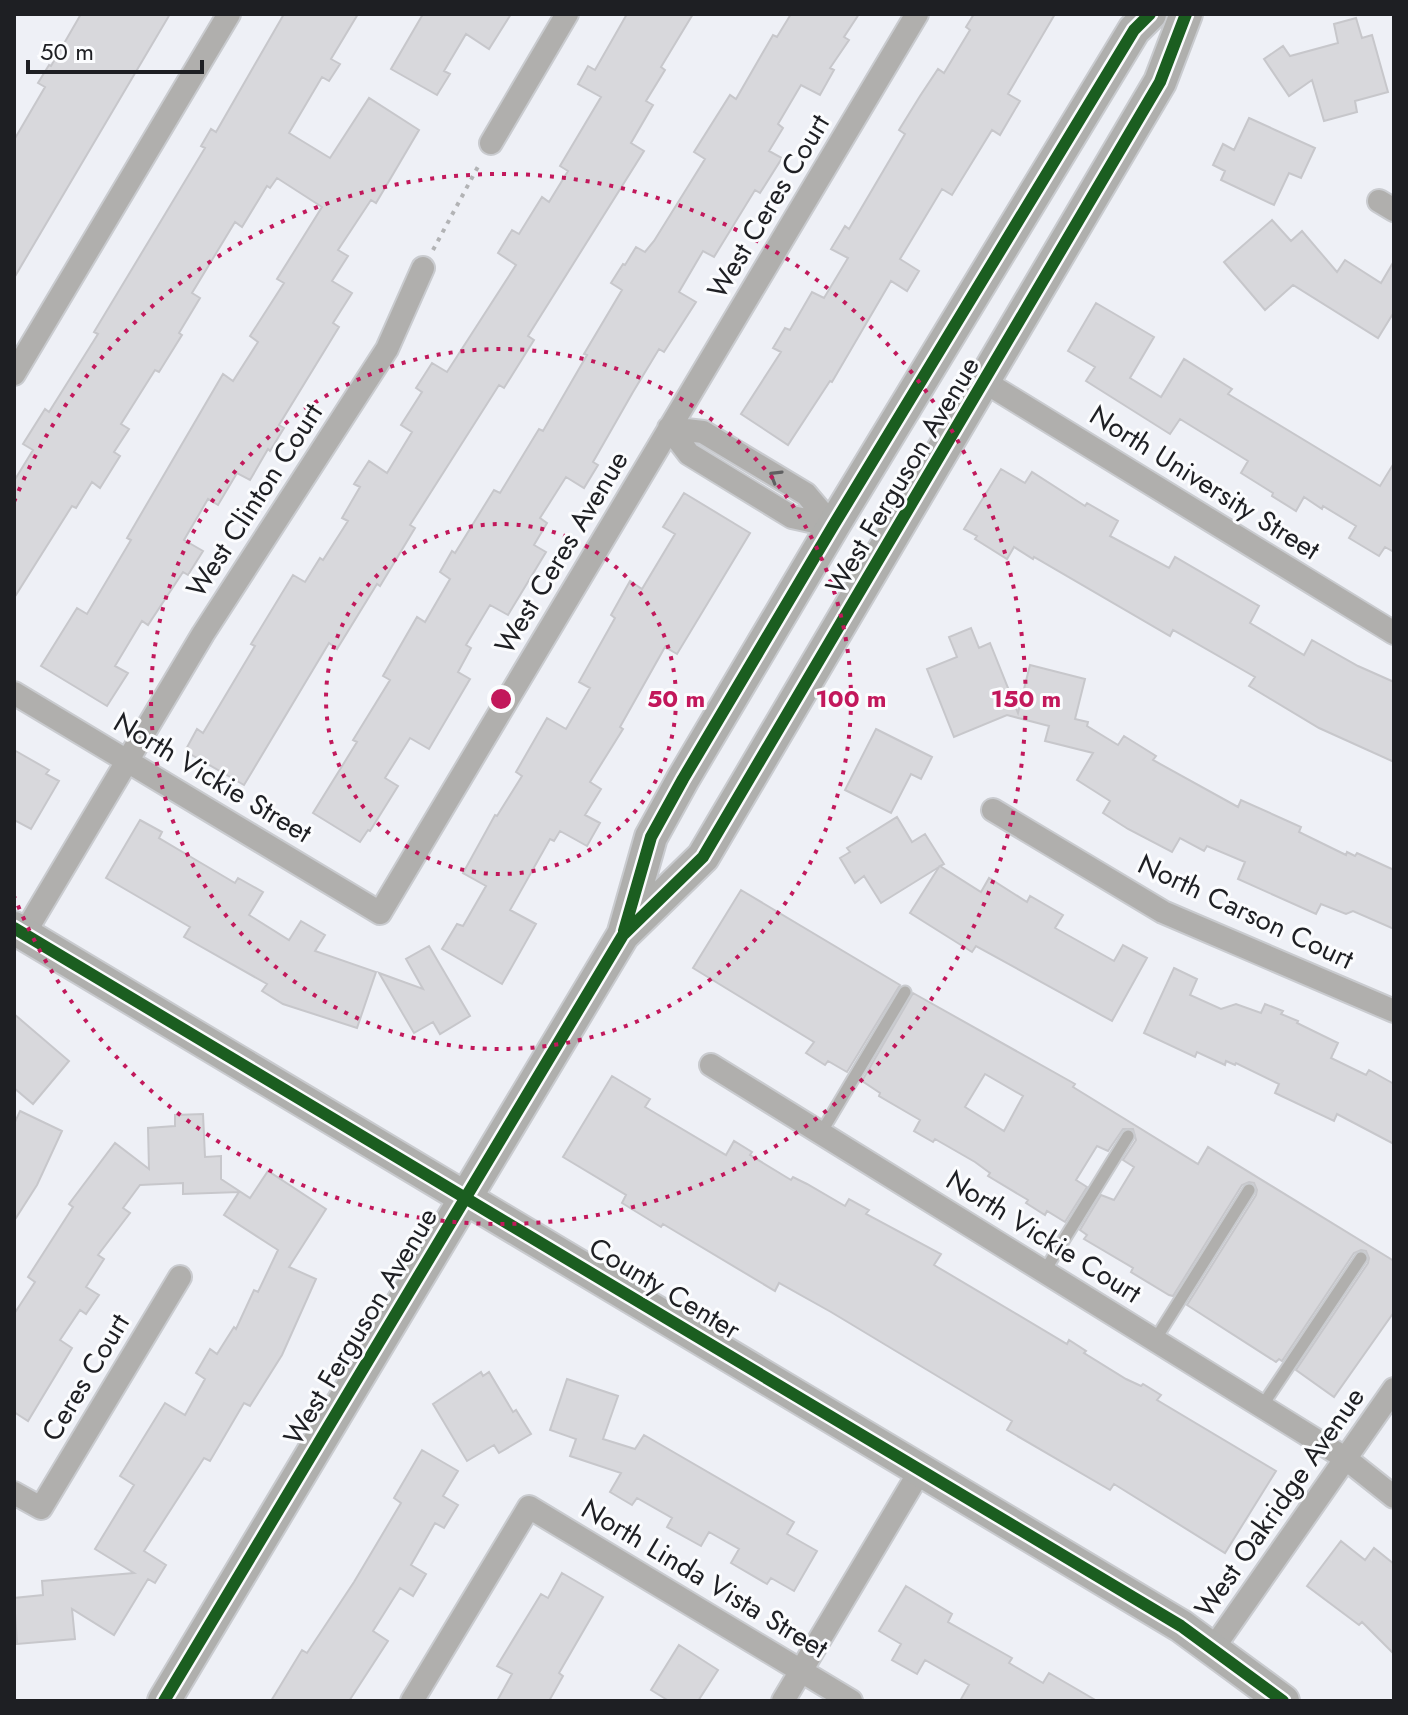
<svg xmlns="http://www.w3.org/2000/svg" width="1408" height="1715" font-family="Jost,sans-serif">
  <rect width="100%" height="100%" fill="#eef0f6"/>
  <!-- building -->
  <path fill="#d8d8dc" stroke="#c7c7cb" stroke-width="2" fill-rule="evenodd" d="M81 14H170L14 278V140L45 87 38 83 49 65 51 66Z
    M284 14H358L331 59 340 64 329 81 322 77 289 133 330 158 369 98 419 130 376 203 371 200 338 250 348 256 332 281 352 293 333 323 339 327 279 425 284 428 270 451 268 449 250 480 237 473 218 505 208 499 184 540 203 551 188 575 183 572 148 625 142 621 115 666 128 673 107 706 41 666 77 608 87 614 131 540 127 538 223 374 233 381 258 342 250 336 284 283 277 279 322 207 277 178 270 188 267 186 242 227 235 222 192 293 200 298 179 333 182 335 159 372 155 370 121 424 129 429 114 452 120 456 100 488 92 482 76 508 72 506 14 598V481L33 450 23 444 45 409 49 412 98 334 94 332 205 148 201 146 211 129 216 132Z
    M423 14H511L489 49 466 34 444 71 450 74 437 95 391 69Z
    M627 14H693L661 67 665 70 646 101 653 105 631 143 644 151 528 336 534 340 504 388 499 385 410 525 415 528 380 586 377 584 337 649 329 643 244 785 185 751 197 729 203 733 255 646 251 644 293 575 305 582 320 558 323 560 348 521 342 518 360 487 354 484 369 461 387 473 412 432 401 425 422 392 416 388 432 363 447 372 516 265 498 253 512 230 519 234 542 197 549 202 568 171 560 166 601 97 578 84 588 66 595 70Z
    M791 14H859L844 37 849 40 830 68 834 70 820 95 801 85 778 124 783 128 769 151 782 158 760 193 755 190 714 257 703 251 679 292 696 302 664 352 659 349 633 392 593 462 598 465 584 488 566 477 540 518 547 523 534 545 546 552 508 615 490 605 466 645 471 648 458 672 470 679 429 749 410 738 385 778 398 786 370 831 368 830 360 842 313 813 357 742 353 740 390 680 383 676 417 617 425 622 450 579 440 572 452 551 455 553 494 490 500 493 539 429 543 431 587 355 584 354 622 290 611 283 623 264 625 265 636 247 645 252 654 241 705 159 694 152 730 95 736 99 773 35 777 37Z
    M974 14H1055L1008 94 1020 101 1000 135 992 130 952 195 942 189 900 259 919 271 907 291 891 281 832 382 830 381 788 445 741 414 781 352 773 348 785 328 790 330 812 292 824 298 848 258 831 249 845 226 849 229 905 134 899 130 920 96 938 69 944 73 970 30 966 27Z
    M1356 18 1362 38 1372 35 1388 92 1355 101 1357 112 1324 121 1312 80 1289 96 1264 59 1283 46 1290 56 1338 43 1334 24Z
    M1249 118 1315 148 1301 178 1289 173 1274 205 1221 180 1225 171 1213 165 1223 144 1234 150Z
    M1272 220 1291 241 1302 231 1337 272 1345 260 1381 283 1394 261V312L1378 338 1293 285 1265 310 1224 262Z
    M1096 303 1154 337 1130 378 1161 397 1184 359 1232 389 1228 394 1380 486 1394 463V552L1385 547 1379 556 1349 538 1356 526 1323 506 1322 509 1304 497 1296 511 1272 496 1273 493 1241 473 1248 461 1180 419 1170 434 1086 381 1095 367 1068 351Z
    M1001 469 1025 483 1032 472 1085 506 1087 503 1118 521 1110 536 1169 568 1175 557 1259 606 1250 623 1304 655 1312 640 1358 666 1394 682V762L1319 728 1249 686 1255 677 1173 630 1170 636 1034 557 1033 559 1014 547 1007 559 975 539 977 536 964 529Z
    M684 493 750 533 677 654 665 647 620 727 623 729 590 782 601 789 585 815 600 823 587 846 560 831 554 841 550 839 510 910 536 924 502 984 442 949 457 924 463 926 486 886 463 873 495 815 497 816 522 776 516 772 547 718 566 729 590 688 579 682 615 618 611 615 630 581 642 589 675 534 663 527Z
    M971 628 979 648 990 643 1018 713 1030 665 1085 679 1075 719 1088 722 1087 726 1118 745 1124 736 1156 756 1153 760 1238 807 1241 800 1301 827 1299 832 1346 855 1347 852 1355 856 1357 853 1394 870V929L1353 911 1346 914 1321 904 1316 914 1238 879 1245 862 1207 846 1204 851 1180 838 1172 852 1128 829 1103 813 1110 801 1077 780 1093 753 1045 741 1049 726 1007 715 954 737 927 669 957 657 949 637Z
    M876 729 932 757 921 779 911 774 891 813 845 790Z
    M14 750 49 770 46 774 59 781 31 829 14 820Z
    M897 817 912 842 925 834 944 864 940 866 981 892 989 878 1027 902 1030 896 1063 915 1055 928 1114 961 1123 945 1147 958 1112 1021 976 946 972 952 910 913 939 867 881 903 864 876 855 883 840 858 850 852 847 848Z
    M140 820 162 832 159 838 196 860 235 883 238 878 263 892 249 915 289 940 301 921 325 935 315 951 376 972 357 1028 283 1004 262 991 267 984 184 937 190 927 106 878Z
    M741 890 900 985 847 1072 828 1061 825 1065 806 1053 814 1042 693 968Z
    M429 946 470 1016 440 1034 433 1022 414 1033 379 973 423 989 406 959Z
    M1174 968 1197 979 1190 995 1221 1009 1236 1004 1261 1013 1265 1004 1283 1011 1281 1014 1298 1021 1297 1023 1338 1043 1331 1058 1366 1075 1369 1070 1394 1084V1144L1337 1114 1334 1121 1275 1093 1279 1084 1236 1063 1235 1065 1226 1061 1225 1065 1197 1052 1195 1057 1144 1033Z
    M913 993 1075 1084 1073 1087 1198 1164 1208 1147 1394 1261V1312L1334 1397 1296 1370 1368 1263 1369 1258 1366 1251 1361 1250 1354 1253 1282 1361 1279 1359 1276 1362 1187 1305 1256 1195 1257 1190 1254 1183 1249 1182 1242 1185 1173 1296 1169 1295 1131 1272 1133 1268 1084 1239 1087 1235 1080 1230 1101 1195 1114 1200 1134 1167 1123 1160 1136 1140 1133 1129H1123L1108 1151 1097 1146 1076 1180 1087 1187 1065 1222 1047 1211 1045 1215 1026 1203 1028 1200 988 1176 990 1173 975 1162 935 1139 933 1142 914 1131 920 1120 879 1096 880 1093 862 1081ZM985 1074 1023 1096 1004 1131 965 1107Z
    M14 1014 69 1061 33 1104 14 1088Z
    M612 1076 650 1099 645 1107 726 1155 734 1141 752 1152 750 1155 791 1180 793 1177 807 1184 845 1206 849 1199 869 1210 866 1214 941 1254 934 1265 1067 1344 1069 1340 1086 1351 1084 1353 1126 1379 1141 1386 1143 1384 1161 1395 1157 1400 1276 1471 1225 1553 1114 1484 1110 1490 1007 1430 1012 1421 831 1312 779 1283 775 1291 663 1224 661 1227 622 1203 626 1195 563 1157Z
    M20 1111 62 1131 37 1185 14 1221V1124Z
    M203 1114 205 1157 221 1156V1179L250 1198 268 1171 326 1209 289 1267 316 1279 282 1355 250 1406 244 1403 210 1461 204 1458 144 1551 166 1565 155 1583 148 1579 114 1635 72 1609 75 1639 17 1644 14 1598 43 1595 42 1581 134 1573 95 1549 134 1485 120 1476 165 1403 185 1415 205 1379 196 1373 210 1349 217 1354 234 1327 236 1329 254 1290 258 1292 278 1250 224 1215 239 1192 183 1194V1183L140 1185 123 1208 130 1213 98 1255 104 1259 86 1287 99 1295 86 1314 80 1310 60 1340 72 1348 28 1421 14 1412V1314L35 1282 28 1277 73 1207 69 1204 115 1143 149 1169 148 1128 175 1126V1115Z
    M481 1372 483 1376 489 1372 513 1412 516 1410 531 1434 499 1453 494 1445 467 1461 433 1404Z
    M567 1379 618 1396 603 1439 635 1449 644 1435 794 1522 787 1534 817 1551 794 1591 771 1578 767 1584 731 1563 739 1549 709 1532 701 1546 667 1527 672 1518 637 1498 632 1505 610 1492 621 1473 570 1456 576 1439 550 1430Z
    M422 1450 458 1471 443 1496 458 1505 444 1528 435 1523 411 1565 426 1574 413 1596 400 1588 373 1631 388 1641 349 1701H271L302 1650 307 1653 354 1582 401 1503 394 1498Z
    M1341 1541 1365 1560 1374 1548 1394 1564V1654L1362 1622 1359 1625 1307 1586Z
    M562 1573 603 1597 559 1673 563 1676 549 1701H497L512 1674 497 1666 541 1594 548 1598Z
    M906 1586 952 1614 948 1622 1012 1658 1009 1663 1043 1683 1049 1673 1097 1701H960L969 1685 925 1660 917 1674 892 1660 901 1644 879 1631Z
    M679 1645 718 1670 698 1701H669L651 1690Z"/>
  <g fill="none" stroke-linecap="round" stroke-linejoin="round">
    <defs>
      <path id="lane" d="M821 1133 905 992
        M1044 1272 1128 1136
        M1155 1340 1249 1190
        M1262 1406 1361 1258"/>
      <path id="street" d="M491 143 567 14
        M1379 201 1394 210
        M14 374 229 14
        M985 382 1394 633
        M669 428 703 432 806 494 833 526
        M669 428 689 454 792 517 833 526
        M14 693 380 913 917 14
        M993 810 1163 912 1394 1011
        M24 934 203 634 387 349 423 268
        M711 1065 1345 1458 1394 1497
        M14 1493 41 1508 180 1277
        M1212 1650 1394 1389
        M412 1701 529 1507 851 1701
        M783 1701 920 1471"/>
      <path id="secondary" d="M14 928 1181 1626 1283 1701
        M624 932 651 837 683 779 833 526 1134 30 1150 14
        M164 1701 623 935 703 857 1160 82 1186 14"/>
    </defs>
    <!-- lane casing -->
    <use href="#lane" stroke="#c9cbcf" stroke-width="15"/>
    <!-- street casing -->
    <use href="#street" stroke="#c9cbcf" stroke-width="26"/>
    <!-- secondary casing -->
    <use href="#secondary" stroke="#c9cbcf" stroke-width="36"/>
    <!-- path -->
    <path stroke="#b2b3b5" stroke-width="4" stroke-dasharray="4 6" stroke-linecap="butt" d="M433 250 480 163"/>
    <!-- lane -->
    <use href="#lane" stroke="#b0afad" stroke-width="11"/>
    <!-- street -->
    <use href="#street" stroke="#b0afad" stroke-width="22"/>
    <!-- secondary -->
    <use href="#secondary" stroke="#afafad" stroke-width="32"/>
    <defs>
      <path id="cycleway" d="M14 928 1181 1626 1283 1701
        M624 931 651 837 683 779 833 526 1134 30 1150 14
        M164 1701 623 935 703 857 1160 82 1186 14"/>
    </defs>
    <!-- cycleway casing -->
    <use href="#cycleway" stroke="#fbfcfe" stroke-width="17"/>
    <!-- cycleway -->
    <use href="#cycleway" stroke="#1b5e20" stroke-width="12"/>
  </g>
  <!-- one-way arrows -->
  <defs><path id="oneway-chevron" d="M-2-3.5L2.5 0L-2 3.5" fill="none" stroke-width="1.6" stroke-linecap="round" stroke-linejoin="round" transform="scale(2)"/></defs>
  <use stroke="#606061" href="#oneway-chevron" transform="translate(775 476) rotate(-149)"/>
  <!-- distance rings -->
  <g fill="none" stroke="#c2185b" stroke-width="4" stroke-dasharray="4 8">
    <circle cx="501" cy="699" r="175"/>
    <circle cx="501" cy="699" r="350"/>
    <path d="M14 502A525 525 0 1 1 14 896"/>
  </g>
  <g text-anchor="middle" stroke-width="6" stroke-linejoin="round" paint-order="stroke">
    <!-- street labels -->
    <g font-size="28" fill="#1e1f23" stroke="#fbfcfe">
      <text transform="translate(768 206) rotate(-59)" y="10">West Ceres Court</text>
      <text transform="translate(902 475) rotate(-59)" y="10">West Ferguson Avenue</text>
      <text transform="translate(1205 482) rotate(32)" y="10">North University Street</text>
      <text transform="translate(254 500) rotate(-57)" y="10">West Clinton Court</text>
      <text transform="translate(561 552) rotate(-59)" y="10">West Ceres Avenue</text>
      <text transform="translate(213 777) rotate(31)" y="10">North Vickie Street</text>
      <text transform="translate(1246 911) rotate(25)" y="10">North Carson Court</text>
      <text transform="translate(1044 1236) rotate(32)" y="10">North Vickie Court</text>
      <text transform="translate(665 1288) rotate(31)" y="10">County Center</text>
      <text transform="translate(360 1326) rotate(-59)" y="10">West Ferguson Avenue</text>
      <text transform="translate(85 1377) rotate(-59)" y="10">Ceres Court</text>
      <text transform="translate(1279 1502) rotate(-55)" y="10">West Oakridge Avenue</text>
      <text transform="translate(705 1578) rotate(31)" y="10">North Linda Vista Street</text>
    </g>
  </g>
  <circle cx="501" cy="699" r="12" fill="#c2185b" stroke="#fbfcfe" stroke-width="4"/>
  <g font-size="24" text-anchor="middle" font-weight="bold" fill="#c2185b" stroke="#fbfcfe" stroke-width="6" stroke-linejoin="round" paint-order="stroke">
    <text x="676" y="707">50 m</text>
    <text x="851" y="707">100 m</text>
    <text x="1026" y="707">150 m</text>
  </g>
  <!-- border -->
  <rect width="1408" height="1715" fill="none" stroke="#1e1f23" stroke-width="32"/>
  <!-- scale -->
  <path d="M28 60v12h174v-12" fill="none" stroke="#1e1f23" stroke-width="4"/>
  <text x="40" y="60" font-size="24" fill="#1e1f23" stroke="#fbfcfe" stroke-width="6" paint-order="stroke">50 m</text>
</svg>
